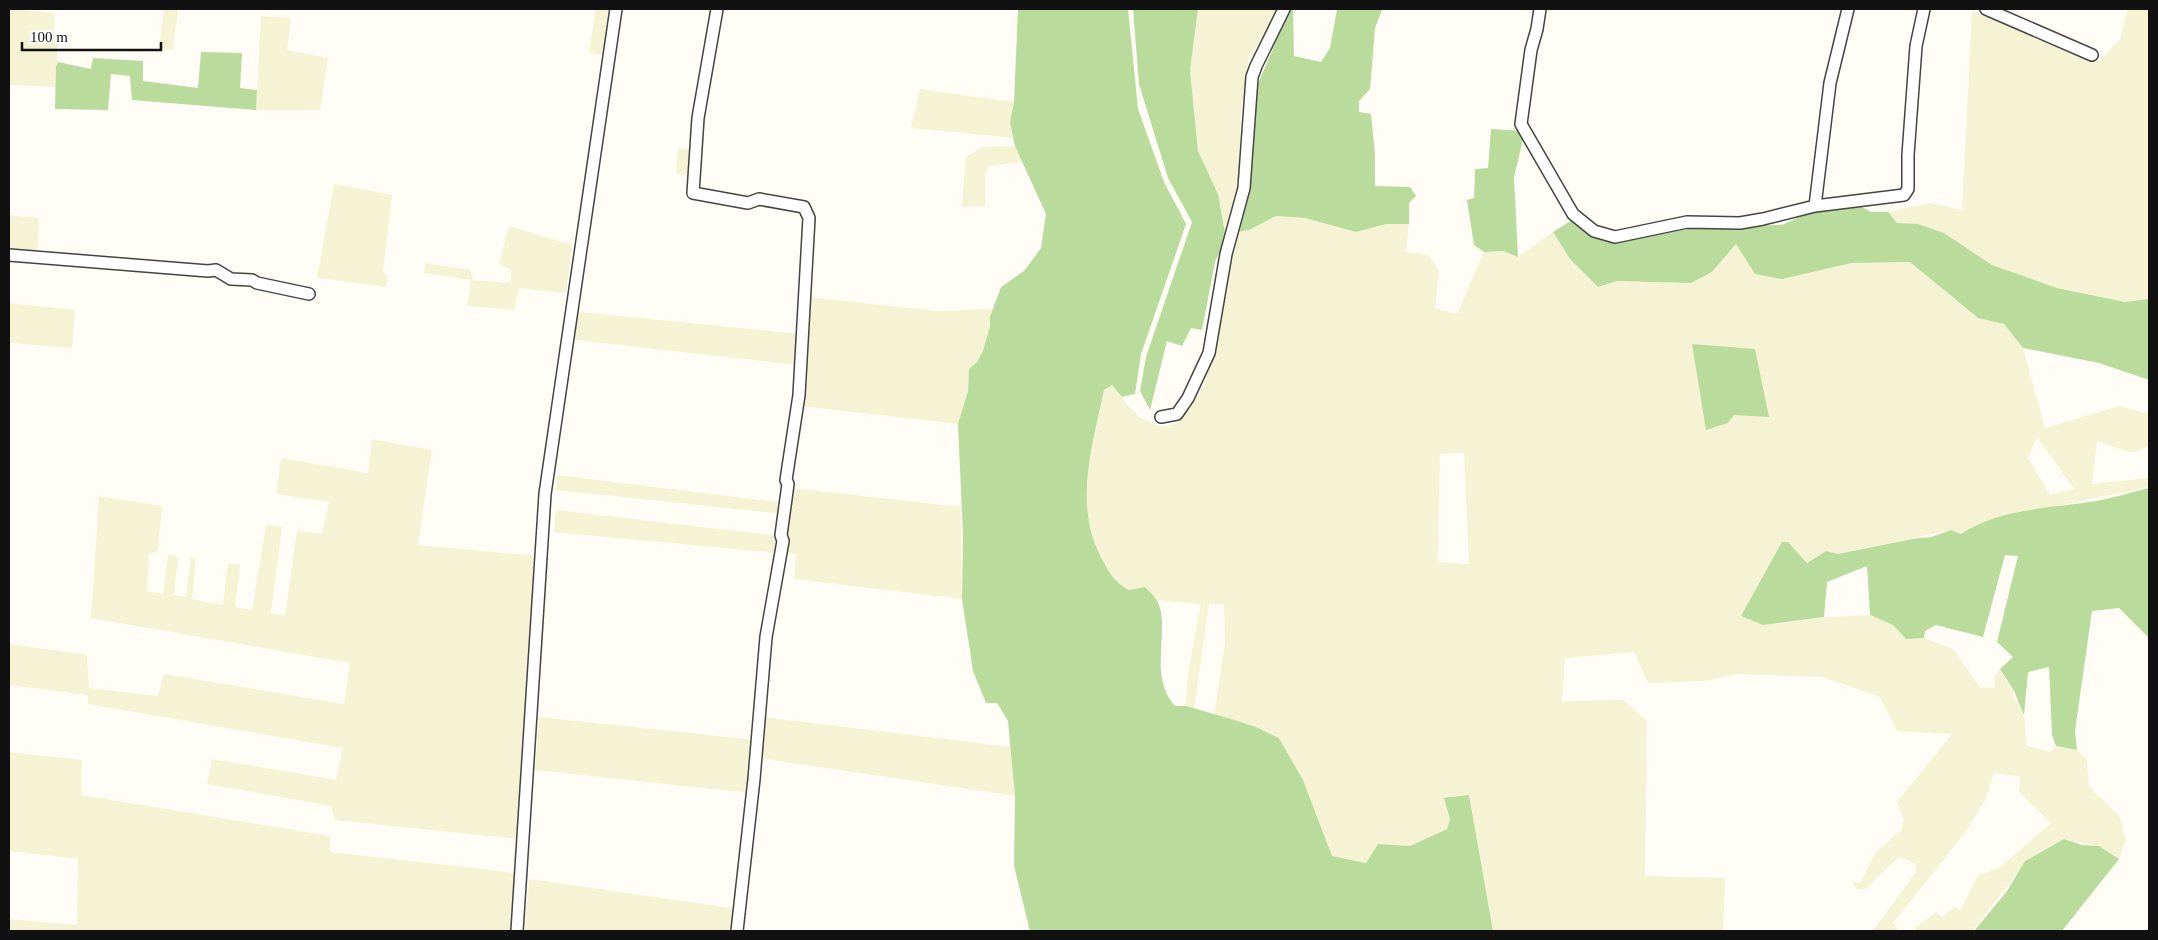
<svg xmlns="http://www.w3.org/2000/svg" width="2158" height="940" font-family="Georgia,serif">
  <rect width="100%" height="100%" fill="#fffdf5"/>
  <!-- farmland -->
  <path fill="#f6f3d4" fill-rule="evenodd" d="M9 9 55 13 53 36 58 41 56 87 9 85Z
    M164 9H178L173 50 159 48Z
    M596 9H619L612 57 589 52Z
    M1198 9H1283L1249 57 1241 112 1240 179 1226 238 1218 194 1198 151 1190 70Z
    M2128 9H2149V299L2125 302 2057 288 1992 265 1944 233 1918 224 1897 223 1888 212 1930 203 1962 210 1972 11 2098 62 2120 39Z
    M261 16 291 18 287 50 328 58 320 110H256Z
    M920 89 1014 102 1010 122 1013 138 911 128Z
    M1015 146 1022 162 990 166 985 172V206L962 207 966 157 983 147Z
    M678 148 695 150 692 177 676 174Z
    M334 184 392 195 383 272 388 277 386 287 317 278Z
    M9 215 39 218 37 258 9 256Z
    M1276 216 1305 218 1356 232 1386 224H1409L1406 252 1429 255 1439 271 1435 308 1457 314 1484 252 1503 251 1518 257 1553 232 1570 259 1599 287 1617 281 1691 283 1712 272 1736 244 1782 279 1852 263 1910 262 1978 318 2004 324 2023 348 2045 428 2119 406 2144 413H2149V446L2132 453 2097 441 2092 484 2149 478V487L1998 518 1961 534 1951 530 1838 554 1826 551 1806 563 1788 542 1763 625 1824 617 1870 615 1893 625 1906 639 1924 638 1953 649 1980 687 1995 688 1994 676 2000 669 2024 715 2027 746 2050 752 2056 746 2077 750 2087 760 2089 787 2119 815 2126 840 2119 859 2099 846 2064 839 2031 856 1972 931H1917L1915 928 1936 912 1942 917 1955 907 1960 911 1978 875 1999 868 2051 823 2019 792 2020 777 1994 773 1986 799 1964 834 1893 923 1898 931H1870L1875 928 1916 872V864L1899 857 1865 889 1859 890 1851 882 1860 883 1875 853 1901 830 1904 820 1897 802 1952 734 1897 731 1880 697 1822 677 1737 674 1706 681 1648 683 1634 652 1565 658 1562 701 1623 700 1647 721 1645 876 1725 878 1723 931H1493L1469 795 1450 819 1447 829 1410 846 1378 844 1366 863 1332 856 1303 780 1279 738 1256 727 1214 715 1225 642 1224 604H1209L1194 709 1186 706 1188 672 1201 604 1157 600 1145 587 1129 590 1115 582 1097 551 1086 510 1088 469 1104 390 1112 385 1122 397 1126 404 1141 418 1162 427 1178 423 1202 390 1218 342 1220 313 1227 271 1236 232 1249 230ZM2037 437 2074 489 2050 495 2028 458ZM1464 453 1469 564 1438 562 1440 454Z
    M509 226 572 245 566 293 519 288 514 310 467 306 471 280 424 273 425 263 470 270 473 280 511 283V270L499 264Z
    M809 297 938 311 995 309 990 317V326L983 351 977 362 969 369 968 391 958 424 801 406Z
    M9 303 75 310 72 348 9 343Z
    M569 311 803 334 797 365 567 339Z
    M372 439 432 450 418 545 549 557 528 840 335 820 331 806 207 784 212 759 336 780 343 748 88 704V695L9 685V644L87 655 89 688 158 696 164 674 344 704 350 663 91 618 99 496 162 506 158 551 149 554 147 591 163 594 168 554 175 555 178 558 174 595 186 597 191 558H196L192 599 223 605 228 563 240 565 235 607 252 610 266 525 282 527 271 613 285 616 297 531 322 534 329 502 276 494 281 458 368 473Z
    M557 475 784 503 783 514 556 490Z
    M792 488 961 507 962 599 794 579 796 554 781 551Z
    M556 510 779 536 777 553 554 532Z
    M539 717 757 740 750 793 535 770Z
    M763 717 1011 747 1015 796 759 758Z
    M9 752 82 760 81 795 330 836V852L525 874 521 931H9V919L77 925 78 859 9 851Z
    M529 879 738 909 736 931H525Z"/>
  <!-- forest -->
  <path fill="#b9dc9c" d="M1018 9H1128L1138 109 1164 182 1186 224 1141 354 1135 394 1122 397 1112 385 1104 390C1092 449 1072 507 1104 563 1112 577 1115 582 1129 590L1145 587C1149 591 1153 595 1156 599 1173 626 1146 674 1175 706H1186L1231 719 1256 727 1279 738 1303 780 1332 856 1366 863 1378 844 1410 846 1447 829 1450 819 1444 798 1469 795 1493 931H1030L1014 866 1015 796 1008 721 997 703H986L973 671 962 599 963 536 958 424 968 391 969 369 977 362 983 351 990 326V317L1001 287 1024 271 1041 248 1046 214 1015 146 1010 122 1014 102Z
    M1133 9H1198L1190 70 1198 151 1218 194 1226 238 1215 262 1202 330 1191 328 1182 346 1167 341 1150 410 1140 391 1146 357 1192 222 1168 178 1139 84Z
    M1290 9H1293L1294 56 1321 62 1330 48 1337 9H1389L1382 10 1375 28 1370 89 1359 101V112L1371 114 1375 154V186L1410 187 1416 196 1409 203V224H1386L1356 232 1305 218 1276 216 1249 230 1236 232 1254 93Z
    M201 52 242 53 240 88 257 90 256 110 132 100 130 76 111 74 108 110 55 109 56 67 58 62 91 69 93 58 143 61V81L198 88Z
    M1491 129 1525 131 1514 177 1518 257 1503 251 1484 252 1474 245 1467 200 1474 198 1475 169 1488 168Z
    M1862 207 1871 212H1888L1897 223 1918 224 1944 233 1992 265 2057 288 2125 302 2149 299V380L2099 363 2023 348 2004 324 1978 318 1910 262 1852 263 1782 279 1755 274 1736 244 1712 272 1691 283 1617 281 1598 287 1570 259 1553 232 1572 220 1607 241 1621 242 1704 226 1782 225 1815 210Z
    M1692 344 1755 349 1769 417 1734 415 1728 423 1706 430Z
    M2149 488V638L2119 608 2092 611 2075 731 2077 750 2056 746 2052 735 2049 667 2028 672 2024 715 2014 691 2000 669 2013 657 1997 642 2018 556 2005 555 1983 637 1936 625 1925 631 1924 638 1906 639 1893 625 1870 615 1867 566 1827 582 1824 617 1763 625 1741 616 1782 542H1788L1807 563 1826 551 1838 554 1912 539 1931 537 1951 530 1961 534C2000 508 2052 508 2096 501 2114 498 2132 492 2149 488Z
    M2064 839 2082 845 2099 846 2119 859 2062 931H1974L2007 891 2025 861Z"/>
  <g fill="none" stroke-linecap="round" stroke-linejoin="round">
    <defs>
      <path id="minor" d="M717 9 698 118 693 193 748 203 759 199 804 207 809 218 799 395 786 480 788 484 781 535 783 541 766 637 754 779 737 931
        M1540 9 1537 29 1531 50 1521 124 1573 214 1594 231 1615 237 1687 222 1740 223 1763 219 1815 206 1904 195 1908 189V155L1916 46 1924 9
        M1986 9 2092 55
        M1815 206 1830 83 1848 9
        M9 255 208 271 216 270 231 279 252 280 257 283 309 294
        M1161 417 1177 414 1188 398 1209 353 1226 254 1244 188 1252 77 1256 66 1284 9
        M517 931 545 494 616 9"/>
    </defs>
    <!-- minor casing -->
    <use href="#minor" stroke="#444" stroke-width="14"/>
    <!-- minor -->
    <use href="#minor" stroke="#fff" stroke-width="11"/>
  </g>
  <!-- border -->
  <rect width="2158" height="940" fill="none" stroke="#111111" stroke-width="20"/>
  <!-- scale -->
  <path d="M22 42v8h139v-8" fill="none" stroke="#111111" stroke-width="2.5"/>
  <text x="30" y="42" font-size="15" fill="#111111" stroke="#ffffff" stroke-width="4" paint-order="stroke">100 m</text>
</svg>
